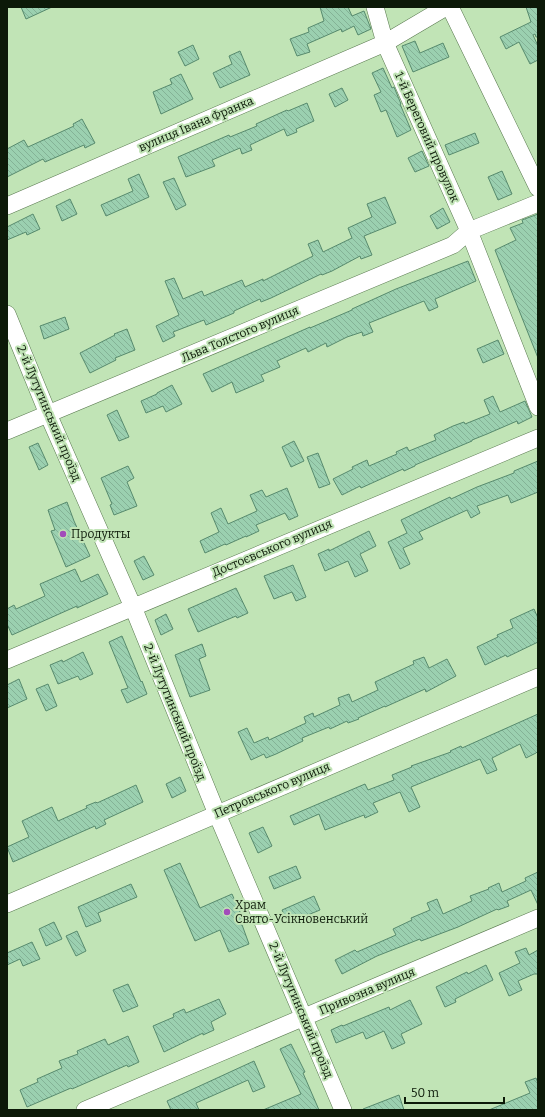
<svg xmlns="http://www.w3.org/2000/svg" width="545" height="1117" font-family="Bitter,serif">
  <defs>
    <pattern id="building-back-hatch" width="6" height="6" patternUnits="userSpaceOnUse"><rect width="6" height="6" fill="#9bd0b0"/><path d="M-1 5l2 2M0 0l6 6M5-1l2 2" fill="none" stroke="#84b296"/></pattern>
  </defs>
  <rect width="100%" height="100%" fill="#c1e4b6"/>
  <!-- building -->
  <path fill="url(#building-back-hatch)" stroke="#578a6d" d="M21 7H52L26 19Z
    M320 7H348L352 16 364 11 371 29 358 35 354 26 342 32 341 29 307 44 310 52 297 56 290 39 309 32 308 28 324 21Z
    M526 7H538V37H536L535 34 533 35 538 46V60L530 64 519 42 506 49 500 37 531 22Z
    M415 41 420 53 443 43 449 57 413 72 402 46Z
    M193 45 199 59 185 66 178 52Z
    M240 51 250 75 220 88 213 73 232 64 229 56Z
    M383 68 392 88 394 87 401 104H400L411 130 397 137 386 110 381 112 374 95 381 92 372 73Z
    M181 74 193 99 161 114 153 92 172 84 170 79Z
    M342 88 348 100 335 107 329 94Z
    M307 103 314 121 296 129 297 132 287 136 284 129 250 145 252 150 242 154 240 148 212 160 215 166 186 177 178 157 229 135 230 137 257 126 256 124 278 114 287 110 288 111Z
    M82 119 95 143 85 148 84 145 45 162 43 159 7 177V149L24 140 28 147 74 126 73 124Z
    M475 133 479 143 449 155 445 145Z
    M422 151 429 166 415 172 408 158Z
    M502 171 512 194 498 200 488 177Z
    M139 174 149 197 106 216 101 205 133 191 128 179Z
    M174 178 186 205 176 210 163 182Z
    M385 197 396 223 364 236 372 255 361 259 360 256 332 271 322 275 321 274 271 298 261 302 260 299 234 311V313L206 325 204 320 173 332 175 336 163 342 156 326 179 315 165 281 174 278 183 299 202 291 204 296 242 280 245 287 263 279V281L313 256 308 244 318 240 323 252 352 238 348 228 372 217 367 204Z
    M70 199 77 214 62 221 56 206Z
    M443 208 450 222 437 229 430 216Z
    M33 214 40 229 27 235 26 232 7 240V227Z
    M538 214V358L495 250 516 240 510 228 523 223 522 220Z
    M468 261 476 281 435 299 438 307 429 311 424 301 369 323 373 332 363 336 362 332 347 337 327 347 326 343 308 352 306 348 277 361 280 367 261 375 264 381 236 393 232 382 212 392 203 374 310 327V328L352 310V309L396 289Z
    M65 317 69 329 44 339 40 326Z
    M127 329 135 350 115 358 116 360 90 373 80 353 115 335 114 334Z
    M498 340 504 354 483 363 477 349Z
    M172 385 182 404 166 412 163 406 146 413 141 401 157 394V393Z
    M493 396 500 412 525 401 532 417 518 424 517 421 487 434 472 440V441L415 465V466L404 471 403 469 361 488 360 486 342 495 333 479 353 469 352 467 367 460 369 466 397 454 396 452 407 447 409 451 436 440 434 435 453 426 464 422 465 424 490 414 484 400Z
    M117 410 129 437 119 441 107 415Z
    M294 441 304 461 291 467 282 447Z
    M38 443 48 465 39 470 29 447Z
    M318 453 330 484 319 488 307 457Z
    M538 461V492L511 503 508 495 477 506 480 513 471 518 467 510 419 532 423 539 403 548 410 564 400 569 388 542 407 533 401 520 450 497 451 499 477 487 514 473V471Z
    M128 466 134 478 127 482 137 506 114 515 110 505 112 504 101 478Z
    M287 488 298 516 289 520 285 513 256 525 259 531 246 537V536L226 545 225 544 205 553 200 541 219 532 211 513 221 508 228 524 257 511 250 495 262 490 266 497Z
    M67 502 74 521 90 556 66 567 51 531 55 530 48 510Z
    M369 531 376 546 360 554 368 571 355 577 348 561 325 571 318 554 329 549V551Z
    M144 556 154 575 143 580 134 561Z
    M293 565 306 597 296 601 292 592 274 599 264 576Z
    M75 569 81 582 98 574 108 594 77 608V606L12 635 7 624V609L14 605 16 609 45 596 40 584Z
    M236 588 248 613 237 618 236 616 198 632 188 609Z
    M534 609 538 618V642L507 657 506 655 485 665 477 647 498 637 497 635 513 628 510 620Z
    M166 614 173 629 161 635 155 620Z
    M122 636 141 682 142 681 147 694 127 703 121 690 128 688 109 642Z
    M202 644 206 656 199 659 210 690 190 697 175 655Z
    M83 652 93 674 80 680 78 676 58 684 50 665 62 660 63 662Z
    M424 657 429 668 447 659 456 676 426 692 425 689 385 707V706L358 718 359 719 348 723 347 721 330 729 329 727 302 738 303 741 276 754 266 758 264 754 251 760 238 732 247 728 254 743 268 737 269 740 306 723 304 717 313 713 314 717 340 705 338 698 349 694 352 702 378 690 375 682 414 664 413 661Z
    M19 679 27 699 7 708V685Z
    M48 684 57 706 46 711 36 689Z
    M538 714V751L536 753 526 758 520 744 492 758 497 770 487 774 480 759 411 787 420 807 409 812 400 792 373 803 378 812 365 818 364 815 325 830 319 814 294 825 290 816 365 784 368 790 394 780 392 775 412 767 411 766 451 752 450 751 461 746 462 748Z
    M180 777 186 791 172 798 166 784Z
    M136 785 143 802 104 820 106 824 96 829 95 826 13 862 7 847 29 837 22 821 52 807 58 821 87 808 86 806 96 802 97 803Z
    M263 827 272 846 258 853 249 833Z
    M180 863 200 908 232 894 244 921 241 922 249 944 229 952 220 930 195 941 164 870Z
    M296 866 301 878 274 889 269 877Z
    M538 872V905L531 890 507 901 509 906 498 910 497 909 458 927 421 941 420 939 377 956 342 974 335 960 355 950 357 952 396 935 393 929 412 920 411 918 430 910 427 903 437 899 443 914 472 901 470 896 489 889 488 888 499 883 502 892 526 881 525 878Z
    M131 884 137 897 98 913 101 921 86 927 78 907Z
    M314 896 320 910 288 923 282 910Z
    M54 922 62 939 46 946 39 929Z
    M77 931 86 951 76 956 66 936Z
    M32 942 40 959 23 966 20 959 7 965V953Z
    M526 948 529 955 538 950V974H534L518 981 522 990 509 996 499 973 520 963 515 952Z
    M486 965 493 980 455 999 456 1002 445 1007 436 987 467 972 468 974Z
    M128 984 138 1006 123 1012 113 990Z
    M219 999 226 1014 211 1022 214 1030 203 1035V1033L164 1052 153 1026 174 1017 173 1014 184 1009 186 1013Z
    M410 1000 422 1024 401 1034 405 1043 392 1049 384 1031 366 1039 363 1032 336 1043 331 1030 342 1025 343 1026 389 1007 390 1010Z
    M128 1036 139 1062 128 1067 127 1065 72 1089 71 1088 27 1107 20 1090 38 1082 37 1079 62 1068 59 1061 78 1054 77 1051 105 1039 108 1045Z
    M291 1044 305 1072 303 1073 319 1110H263L301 1094 280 1049Z
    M254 1061 265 1087 253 1092 248 1080 196 1103 199 1110H171L167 1101Z
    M536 1078 538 1083V1110H489L530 1093 525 1082Z
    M399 1095 404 1110H363V1109Z"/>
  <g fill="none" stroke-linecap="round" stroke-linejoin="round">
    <defs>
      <path id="minor" d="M375 7 385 43 469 231 538 407
        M450 7 538 188
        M7 206 385 43 446 7
        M7 314 48 414 133 607 217 814 343 1110
        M7 431 453 245 469 231 538 203
        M7 660 538 438
        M7 904 538 677
        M85 1110 538 918"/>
    </defs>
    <!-- minor casing -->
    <use href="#minor" stroke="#5a7a50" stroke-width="18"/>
    <!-- minor -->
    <use href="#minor" stroke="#fff" stroke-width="17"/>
  </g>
  <!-- markers -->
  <g fill="#a24cba" stroke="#c1e4b6" stroke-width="1.5">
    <circle cx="63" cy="534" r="4"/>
    <circle cx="227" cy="912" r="4"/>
  </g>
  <g text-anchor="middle" stroke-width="4" stroke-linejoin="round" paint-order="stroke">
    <!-- street labels -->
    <g font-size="12" fill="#0c1908" stroke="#c1e4b6">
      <text transform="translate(196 124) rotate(-23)" y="4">вулиця Івана Франка</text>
      <text transform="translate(427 137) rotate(66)" y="4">1-й Береговий провулок</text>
      <text transform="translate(240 334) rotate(-23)" y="4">Льва Толстого вулиця</text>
      <text transform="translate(49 413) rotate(67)" y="4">2-й Лутугинський проїзд</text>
      <text transform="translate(272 548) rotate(-23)" y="4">Достоєвського вулиця</text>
      <text transform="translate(175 712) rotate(68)" y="4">2-й Лутугинський проїзд</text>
      <text transform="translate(272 790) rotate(-23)" y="4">Петровського вулиця</text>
      <text transform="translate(367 991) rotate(-23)" y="4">Привозна вулиця</text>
      <text transform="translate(301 1010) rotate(67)" y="4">2-й Лутугинський проїзд</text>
    </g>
    <!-- poi labels -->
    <g font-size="12" fill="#0c1908" stroke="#c1e4b6" text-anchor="start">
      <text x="71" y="538">Продукты</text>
      <text x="235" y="909">Храм<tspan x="235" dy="14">Свято-Усікновенський</tspan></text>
    </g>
  </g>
  <!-- border -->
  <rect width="545" height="1117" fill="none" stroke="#0c1908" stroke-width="16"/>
  <!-- scale -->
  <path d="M405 1097v6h99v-6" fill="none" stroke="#0c1908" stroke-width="2"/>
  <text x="411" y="1097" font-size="12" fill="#0c1908" stroke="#c1e4b6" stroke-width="3" paint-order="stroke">50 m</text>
</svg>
